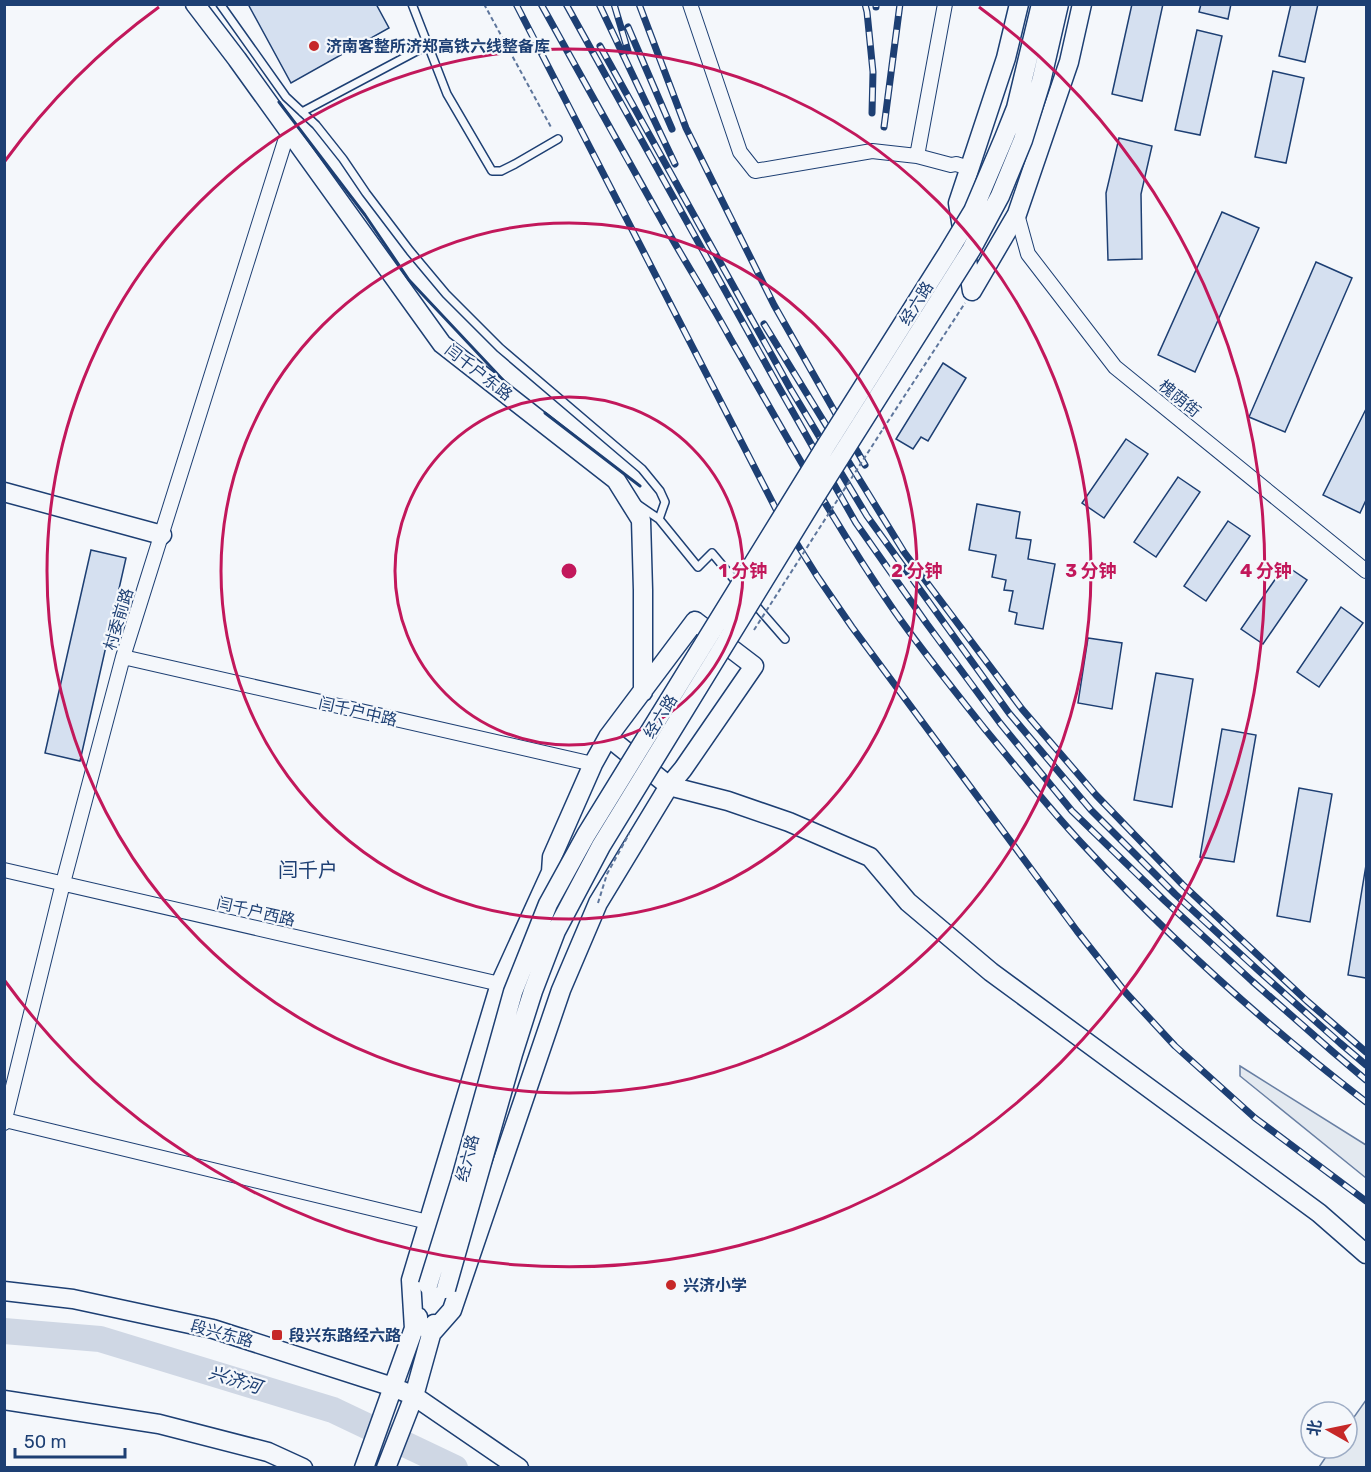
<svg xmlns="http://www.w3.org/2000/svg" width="1371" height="1472" font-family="Rubik,'Noto Sans SC',sans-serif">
  <rect width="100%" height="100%" fill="#f4f7fb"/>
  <!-- green -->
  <path fill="#e3e9f0" stroke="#687fa3" stroke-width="1.5" d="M1240 1066 1366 1145V1178L1240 1076Z
    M1366 1400V1467H1319L1332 1448H1347V1427Z"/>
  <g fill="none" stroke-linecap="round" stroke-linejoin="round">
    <!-- river -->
    <path stroke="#cfd7e4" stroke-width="26" d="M4 1331 100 1339 333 1410 455 1468"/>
  </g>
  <!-- building -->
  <path fill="#d5e0f0" stroke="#1d3f73" stroke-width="1.5" d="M248 4H376L389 28 291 83Z
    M1132 4H1163L1142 101 1112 94Z
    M1201 4H1231L1228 19 1199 12Z
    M1291 4H1318L1305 62 1279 56Z
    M1197 30 1222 36 1200 135 1175 130Z
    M1273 71 1304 78 1286 163 1255 157Z
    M1119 138 1152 146 1141 194 1142 259 1108 260 1106 193Z
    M1222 212 1259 228 1195 372 1158 355Z
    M1316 262 1352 278 1285 432 1249 417Z
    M943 363 966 378 928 441 921 437 913 449 896 439Z
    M1366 409V500L1360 513 1323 495Z
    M1126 439 1148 454 1104 518 1082 503Z
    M1178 477 1200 492 1156 557 1134 542Z
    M977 504 1020 512 1016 538 1031 540 1028 559 1055 564 1043 629 1015 624 1017 613 1009 611 1013 591 1004 590 1006 580 992 577 996 555 969 550Z
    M1228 521 1250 536 1206 601 1184 586Z
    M91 550 126 558 80 761 45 753Z
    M1285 565 1307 580 1263 644 1241 629Z
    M1341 607 1363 623 1319 687 1297 672Z
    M1088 638 1122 643 1112 709 1078 703Z
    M1156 673 1193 679 1172 807 1134 800Z
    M1222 729 1256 735 1234 862 1200 857Z
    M1299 788 1332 794 1310 922 1277 916Z
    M1366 865V978L1348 975Z"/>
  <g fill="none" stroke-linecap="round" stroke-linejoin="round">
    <defs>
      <path id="lane" d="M220 4 286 97 316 125 343 159 366 193 410 251 446 294 500 348 642 469 660 491 665 502 659 519 698 567 712 553 738 584
        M412 4 447 94 492 171H501L515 164 558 139
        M302 112 428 45
        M637 504 659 519
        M752 601 785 639"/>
      <path id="street" d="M690 4 740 152 755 171 872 151 917 156 951 165 956 164 969 168
        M917 156 945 4
        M1017 214 1028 254 1115 367 1366 571
        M123 657 593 764
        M4 870 500 984
        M5 1120 428 1222
        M4 1123 63 883 123 657 285 141 293 137"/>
      <path id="secondary" d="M195 4 237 59 442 344 616 480 641 520 643 590V692
        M972 291 1017 214 1069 62 1082 4
        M972 291 958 203 1006 58 1019 4
        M4 492 162 535
        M4 1291 73 1299 213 1329 393 1387 414 1396 519 1468
        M414 1329 411 1280 500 984 551 872 552 857 593 764 608 737 695 621 754 666 683 769 669 786 728 801 789 822 870 857 908 902 991 972 1319 1213 1366 1254
        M430 1335 452 1310 561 990 598 903 669 786 608 737
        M4 1400 159 1424 268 1452 303 1468
        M364 1468 418 1317
        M386 1468 414 1396 434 1324"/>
    </defs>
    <!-- lane casing -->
    <use href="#lane" stroke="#1d3f73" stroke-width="10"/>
    <!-- street casing -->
    <use href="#street" stroke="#1d3f73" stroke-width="16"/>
    <!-- secondary casing -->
    <use href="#secondary" stroke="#1d3f73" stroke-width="21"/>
    <!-- path -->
    <path stroke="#5e769c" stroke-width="2" stroke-dasharray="4.5 3" stroke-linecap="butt" d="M484 4 552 129
      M883 429 965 303"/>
    <!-- lane -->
    <use href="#lane" stroke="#f4f7fb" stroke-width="7"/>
    <!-- street -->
    <use href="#street" stroke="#f4f7fb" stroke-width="14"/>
    <!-- secondary -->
    <use href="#secondary" stroke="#f4f7fb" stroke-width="18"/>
    <defs>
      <path id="rail" d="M516 4 779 515 817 576 852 627 1077 931 1126 993 1175 1046 1255 1118 1366 1201
        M541 4C584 81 627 159 670 235 690 270 711 303 730 338 783 430 834 524 895 612 923 652 954 690 984 728 1018 769 1051 811 1088 850 1173 942 1267 1026 1366 1102
        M566 4 777 384 856 523 927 624 1000 723 1072 811 1165 901 1252 981 1333 1052 1366 1080
        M599 4 675 164
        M614 4 628 51
        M639 4 686 128 774 305 865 465
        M865 4 867 12 873 72 872 113
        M876 4V7
        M628 27 672 129
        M600 46 790 388 867 516 1009 713 1091 810 1175 894 1259 971 1340 1043 1366 1065
        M884 127 900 4
        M764 324 904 552 1022 709 1096 795 1182 884 1307 1001 1366 1052"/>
    </defs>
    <!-- rail casing -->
    <use href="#rail" stroke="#1d3f73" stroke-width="7"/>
    <!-- rail -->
    <use href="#rail" stroke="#f4f7fb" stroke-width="4.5" stroke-dasharray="14" stroke-linecap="butt"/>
    <defs>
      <path id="secondary-bridge" d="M428 1285 460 1182 513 992 548 904 586 835 827 444 947 254 973 211 1004 138 1016 108 1041 4
        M446 1289 513 1054 533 991 556 931 601 846 815 497 971 250 1000 196 1023 140 1041 82 1059 4"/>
    </defs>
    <!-- secondary-bridge casing -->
    <use href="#secondary-bridge" stroke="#1d3f73" stroke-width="21" stroke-linecap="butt"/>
    <!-- path-bridge -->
    <path stroke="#5e769c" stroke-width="2" stroke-dasharray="4.5 3" stroke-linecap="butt" d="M754 630 883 429
      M598 903 607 874 629 834"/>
    <!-- secondary-bridge -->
    <use href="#secondary-bridge" stroke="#f4f7fb" stroke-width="18"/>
    <!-- wall -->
    <path stroke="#1d3f73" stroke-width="3" d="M279 102 365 215 409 280 503 380
      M545 413 640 486"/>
  </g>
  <!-- distance rings -->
  <g fill="none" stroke="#c2185b" stroke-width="3">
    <circle cx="569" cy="571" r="174"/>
    <circle cx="569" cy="571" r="348"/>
    <circle cx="569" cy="571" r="522"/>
    <path d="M5 161A697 697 0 0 1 159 7M979 7A697 697 0 1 1 5 981"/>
  </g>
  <!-- markers -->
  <g fill="#c62828" stroke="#f4f7fb" stroke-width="2">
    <circle cx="314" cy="46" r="6"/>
    <circle cx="671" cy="1285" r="6"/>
    <rect x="271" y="1329" width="12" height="12" rx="3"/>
  </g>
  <g text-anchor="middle" stroke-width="4.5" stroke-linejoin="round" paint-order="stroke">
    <!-- poi labels -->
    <g font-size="16" font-weight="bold" fill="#1d3f73" stroke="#f4f7fb" text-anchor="start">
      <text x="326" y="52">济南客整所济郑高铁六线整备库</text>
      <text x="683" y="1291">兴济小学</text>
      <text x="289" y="1341">段兴东路经六路</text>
    </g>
    <!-- street labels -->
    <g font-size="16" fill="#1d3f73" stroke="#f4f7fb">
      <text transform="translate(916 303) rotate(-58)" y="6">经六路</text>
      <text transform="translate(479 372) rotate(38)" y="6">闫千户东路</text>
      <text transform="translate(1180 398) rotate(39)" y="6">槐荫街</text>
      <text transform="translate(118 619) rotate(-73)" y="6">村委前路</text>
      <text transform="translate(358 711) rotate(13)" y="6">闫千户中路</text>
      <text transform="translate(660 716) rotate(-58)" y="6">经六路</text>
      <text transform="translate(256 911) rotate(13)" y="6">闫千户西路</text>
      <text transform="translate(467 1158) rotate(-75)" y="6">经六路</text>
      <text transform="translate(222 1333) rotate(15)" y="6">段兴东路</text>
    </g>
    <!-- water labels -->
    <g font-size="18" font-style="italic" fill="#1d3f73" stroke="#f4f7fb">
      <text transform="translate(235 1380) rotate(17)" y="6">兴济河</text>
    </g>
    <!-- quarter labels -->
    <g font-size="20" fill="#1d3f73" stroke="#f4f7fb">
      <text x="308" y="877">闫千户</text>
    </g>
  </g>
  <circle cx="569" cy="571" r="9" fill="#c2185b" stroke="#f4f7fb" stroke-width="3"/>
  <g font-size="18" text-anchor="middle" font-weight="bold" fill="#c2185b" stroke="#f4f7fb" stroke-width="4.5" stroke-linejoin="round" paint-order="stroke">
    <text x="743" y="577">1 分钟</text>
    <text x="917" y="577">2 分钟</text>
    <text x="1091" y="577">3 分钟</text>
    <text x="1266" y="577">4 分钟</text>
  </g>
  <!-- border -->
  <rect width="1371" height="1472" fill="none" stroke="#1d3f73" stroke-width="12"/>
  <!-- north arrow -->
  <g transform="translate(1329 1430) rotate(279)"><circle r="28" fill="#f4f7fb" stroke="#9eadc5" stroke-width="1.5"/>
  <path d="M0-4.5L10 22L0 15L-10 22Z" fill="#c62828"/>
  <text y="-9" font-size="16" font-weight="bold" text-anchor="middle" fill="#1d3f73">北</text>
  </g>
  <!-- scale -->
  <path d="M15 1448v9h110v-9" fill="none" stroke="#1d3f73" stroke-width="3"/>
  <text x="24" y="1448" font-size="18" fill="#1d3f73" stroke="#f4f7fb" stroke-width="4.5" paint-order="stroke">50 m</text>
</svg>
